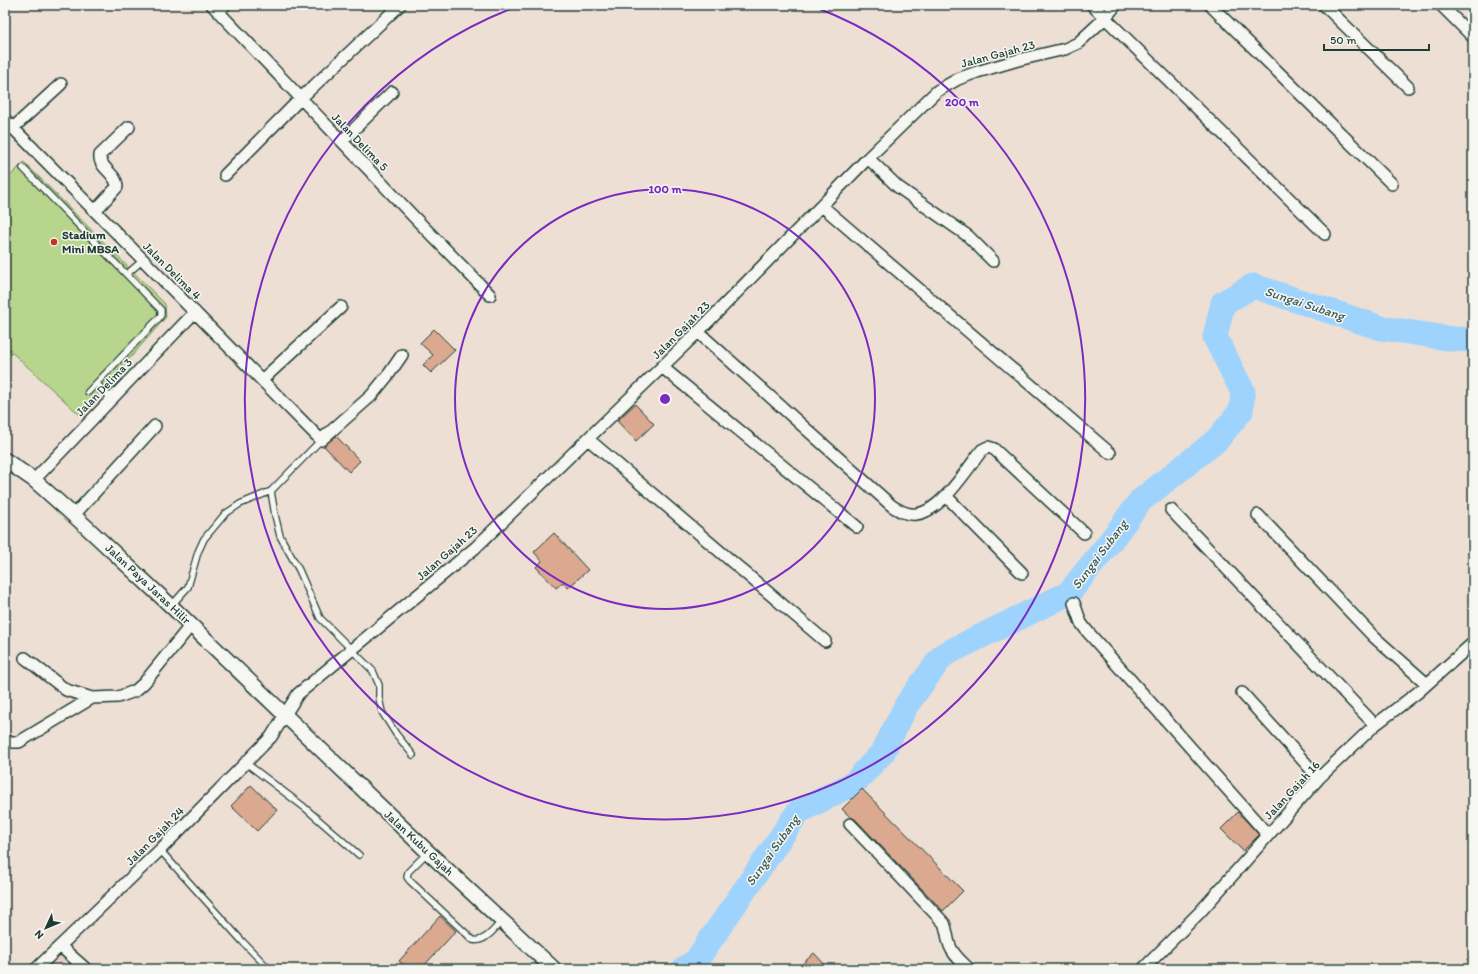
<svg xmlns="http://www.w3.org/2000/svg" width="1478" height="974" font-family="Itim,sans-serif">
  <rect width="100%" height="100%" fill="#eedfd5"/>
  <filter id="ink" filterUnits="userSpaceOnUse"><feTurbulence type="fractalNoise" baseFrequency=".025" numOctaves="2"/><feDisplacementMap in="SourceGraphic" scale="8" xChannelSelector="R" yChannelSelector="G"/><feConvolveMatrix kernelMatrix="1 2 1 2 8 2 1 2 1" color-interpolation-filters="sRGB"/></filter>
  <g filter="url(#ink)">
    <!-- built -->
    <path fill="#e8cec0" d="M62 954 80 969H46Z"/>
    <!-- green -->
    <path fill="#b7d58d" stroke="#6b8960" d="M24 162 165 304 166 317 80 415 5 346V181Z"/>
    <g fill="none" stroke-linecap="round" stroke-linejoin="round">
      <!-- river -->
      <path stroke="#9dd3fc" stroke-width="25" d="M684 969 696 961 798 812 854 783 883 752 907 704 943 655 1069 593 1113 538 1140 501 1216 441 1241 411 1243 392 1215 337 1223 303 1253 286 1381 328 1453 339 1473 340"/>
    </g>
    <!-- building -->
    <path fill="#dba890" stroke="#1f3d34" d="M434 329 455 350 431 373 423 365 433 355 420 343Z
      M635 404 654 424 636 441 617 421Z
      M336 436 360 461 349 472 324 446Z
      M554 533 588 570 568 588 563 582 556 588 536 567 542 561 534 552Z
      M251 785 277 810 257 831 231 806Z
      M862 789 963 891 943 911 855 819 850 817 842 809Z
      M1238 812 1259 835 1243 851 1221 829Z
      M440 916 456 931 421 969H408L399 961Z
      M814 953 829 969H797Z"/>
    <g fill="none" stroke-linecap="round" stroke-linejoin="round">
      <defs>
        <path id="service" d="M220 14 229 5
          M23 168 161 310V315L159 318 88 392
          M127 274 143 260
          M97 384 111 398
          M271 491 275 515 280 536 299 570 320 618 373 671 379 685V698L382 712 396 734 413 755
          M171 606 188 587 198 552 204 539 225 514 240 504 271 491 321 440
          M246 763 304 807 359 855
          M160 850 242 941 269 969
          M428 852 408 872 407 877 410 881 473 940C485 943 494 929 502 921"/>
        <path id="minor" d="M212 5 413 216 490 295
          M1092 5 1325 234
          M1210 5 1392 184
          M1324 5 1408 87
          M1441 5 1473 37
          M5 120 321 440 371 396 389 374 402 355
          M13 128 61 84
          M342 141 392 92
          M868 158 898 187 968 236 993 261
          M225 175 301 98 400 5
          M822 206 1110 453
          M95 211 117 187C117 173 98 168 100 155L129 127
          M698 332 892 506C900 511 907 515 916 514 941 512 967 469 982 450L988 447 994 449 1084 533
          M662 367 857 527
          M262 380 341 307
          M588 439 825 641
          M34 480 195 312
          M946 496 1022 573
          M1171 510 1375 725
          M74 515 155 426
          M1258 515 1374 637 1427 684
          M1074 603 1081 623 1087 631 1268 835
          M25 658 66 690 92 698 118 697 135 691 144 683 191 625
          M1242 693 1319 778
          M5 742H19L92 698
          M850 824 944 923C947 930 947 938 950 946 953 955 962 962 969 969
          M60 946 86 969
          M36 969 160 850 271 737 298 694 475 548 698 332 868 158 937 91 958 79 977 72 1018 60 1065 49 1078 43 1105 18 1116 5
          M1143 969 1200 912 1319 778 1375 725 1417 693 1473 643"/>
        <path id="tertiary" d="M5 460 34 480 81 522 171 606 428 852 554 969"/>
      </defs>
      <!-- service casing -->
      <use href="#service" stroke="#1f3d34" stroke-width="8"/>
      <!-- minor casing -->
      <use href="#minor" stroke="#1f3d34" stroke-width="14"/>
      <!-- tertiary casing -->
      <use href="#tertiary" stroke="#1f3d34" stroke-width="17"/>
      <!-- service -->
      <use href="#service" stroke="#f6f6f2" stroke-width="5.5"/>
      <!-- minor -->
      <use href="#minor" stroke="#f6f6f2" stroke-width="11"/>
      <!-- tertiary -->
      <use href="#tertiary" stroke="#f6f6f2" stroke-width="14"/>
    </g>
  </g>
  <!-- distance rings -->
  <g fill="none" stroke="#7b2cbf" stroke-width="2">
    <circle cx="665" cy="399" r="210"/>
    <path d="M812 6A420 420 0 1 1 518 6"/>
  </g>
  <!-- markers -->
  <circle fill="#c8321e" stroke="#f6f6f2" stroke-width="1.5" cx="54" cy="242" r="4"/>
  <g text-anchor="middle" stroke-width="3" stroke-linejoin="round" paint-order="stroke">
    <!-- street labels -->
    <g font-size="12" fill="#1f3d34" stroke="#f6f6f2">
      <text transform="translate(998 54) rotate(-15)" y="4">Jalan Gajah 23</text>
      <text transform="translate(360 142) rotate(46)" y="4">Jalan Delima 5</text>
      <text transform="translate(172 271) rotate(45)" y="4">Jalan Delima 4</text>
      <text transform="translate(681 330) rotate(-45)" y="4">Jalan Gajah 23</text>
      <text transform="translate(104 387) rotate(-46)" y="4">Jalan Delima 3</text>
      <text transform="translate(447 553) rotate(-41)" y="4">Jalan Gajah 23</text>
      <text transform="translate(148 584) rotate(43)" y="4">Jalan Paya Jaras Hilir</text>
      <text transform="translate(1292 790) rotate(-47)" y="4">Jalan Gajah 16</text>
      <text transform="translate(155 836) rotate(-45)" y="4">Jalan Gajah 24</text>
      <text transform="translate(419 843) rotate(43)" y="4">Jalan Kubu Gajah</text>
    </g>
    <!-- poi labels -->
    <g font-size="12" font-weight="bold" fill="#1f3d34" stroke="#f6f6f2" text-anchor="start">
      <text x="62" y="239">Stadium<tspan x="62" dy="14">Mini MBSA</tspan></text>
    </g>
    <!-- water labels -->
    <g font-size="13" font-style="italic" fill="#385b5c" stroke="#f6f6f2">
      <text transform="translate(1305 303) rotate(18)" y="5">Sungai Subang</text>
      <text transform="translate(1099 554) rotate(-53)" y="5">Sungai Subang</text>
      <text transform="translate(772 850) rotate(-55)" y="5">Sungai Subang</text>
    </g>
  </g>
  <circle cx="665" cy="399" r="6" fill="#7b2cbf" stroke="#f6f6f2" stroke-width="2"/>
  <g font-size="12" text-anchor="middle" font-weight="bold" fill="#7b2cbf" stroke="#f6f6f2" stroke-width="3" stroke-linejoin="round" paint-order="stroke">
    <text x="962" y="106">200 m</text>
    <text x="665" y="193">100 m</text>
  </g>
  <!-- margin -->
  <rect width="1478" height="974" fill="none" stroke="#f6f6f2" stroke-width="20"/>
  <rect x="10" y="10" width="1458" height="954" fill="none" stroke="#1f3d34" stroke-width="1.5" filter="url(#ink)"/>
  <!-- north arrow -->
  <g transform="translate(46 928) rotate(226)" stroke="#f6f6f2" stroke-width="3" paint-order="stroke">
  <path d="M0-3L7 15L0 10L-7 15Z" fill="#1f3d34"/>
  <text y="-6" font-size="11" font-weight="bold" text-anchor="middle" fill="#1f3d34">N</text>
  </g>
  <!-- scale -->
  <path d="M1324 44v6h105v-6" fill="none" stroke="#1f3d34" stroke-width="2"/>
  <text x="1330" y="44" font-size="12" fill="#1f3d34" stroke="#f6f6f2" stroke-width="3" paint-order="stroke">50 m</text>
</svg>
